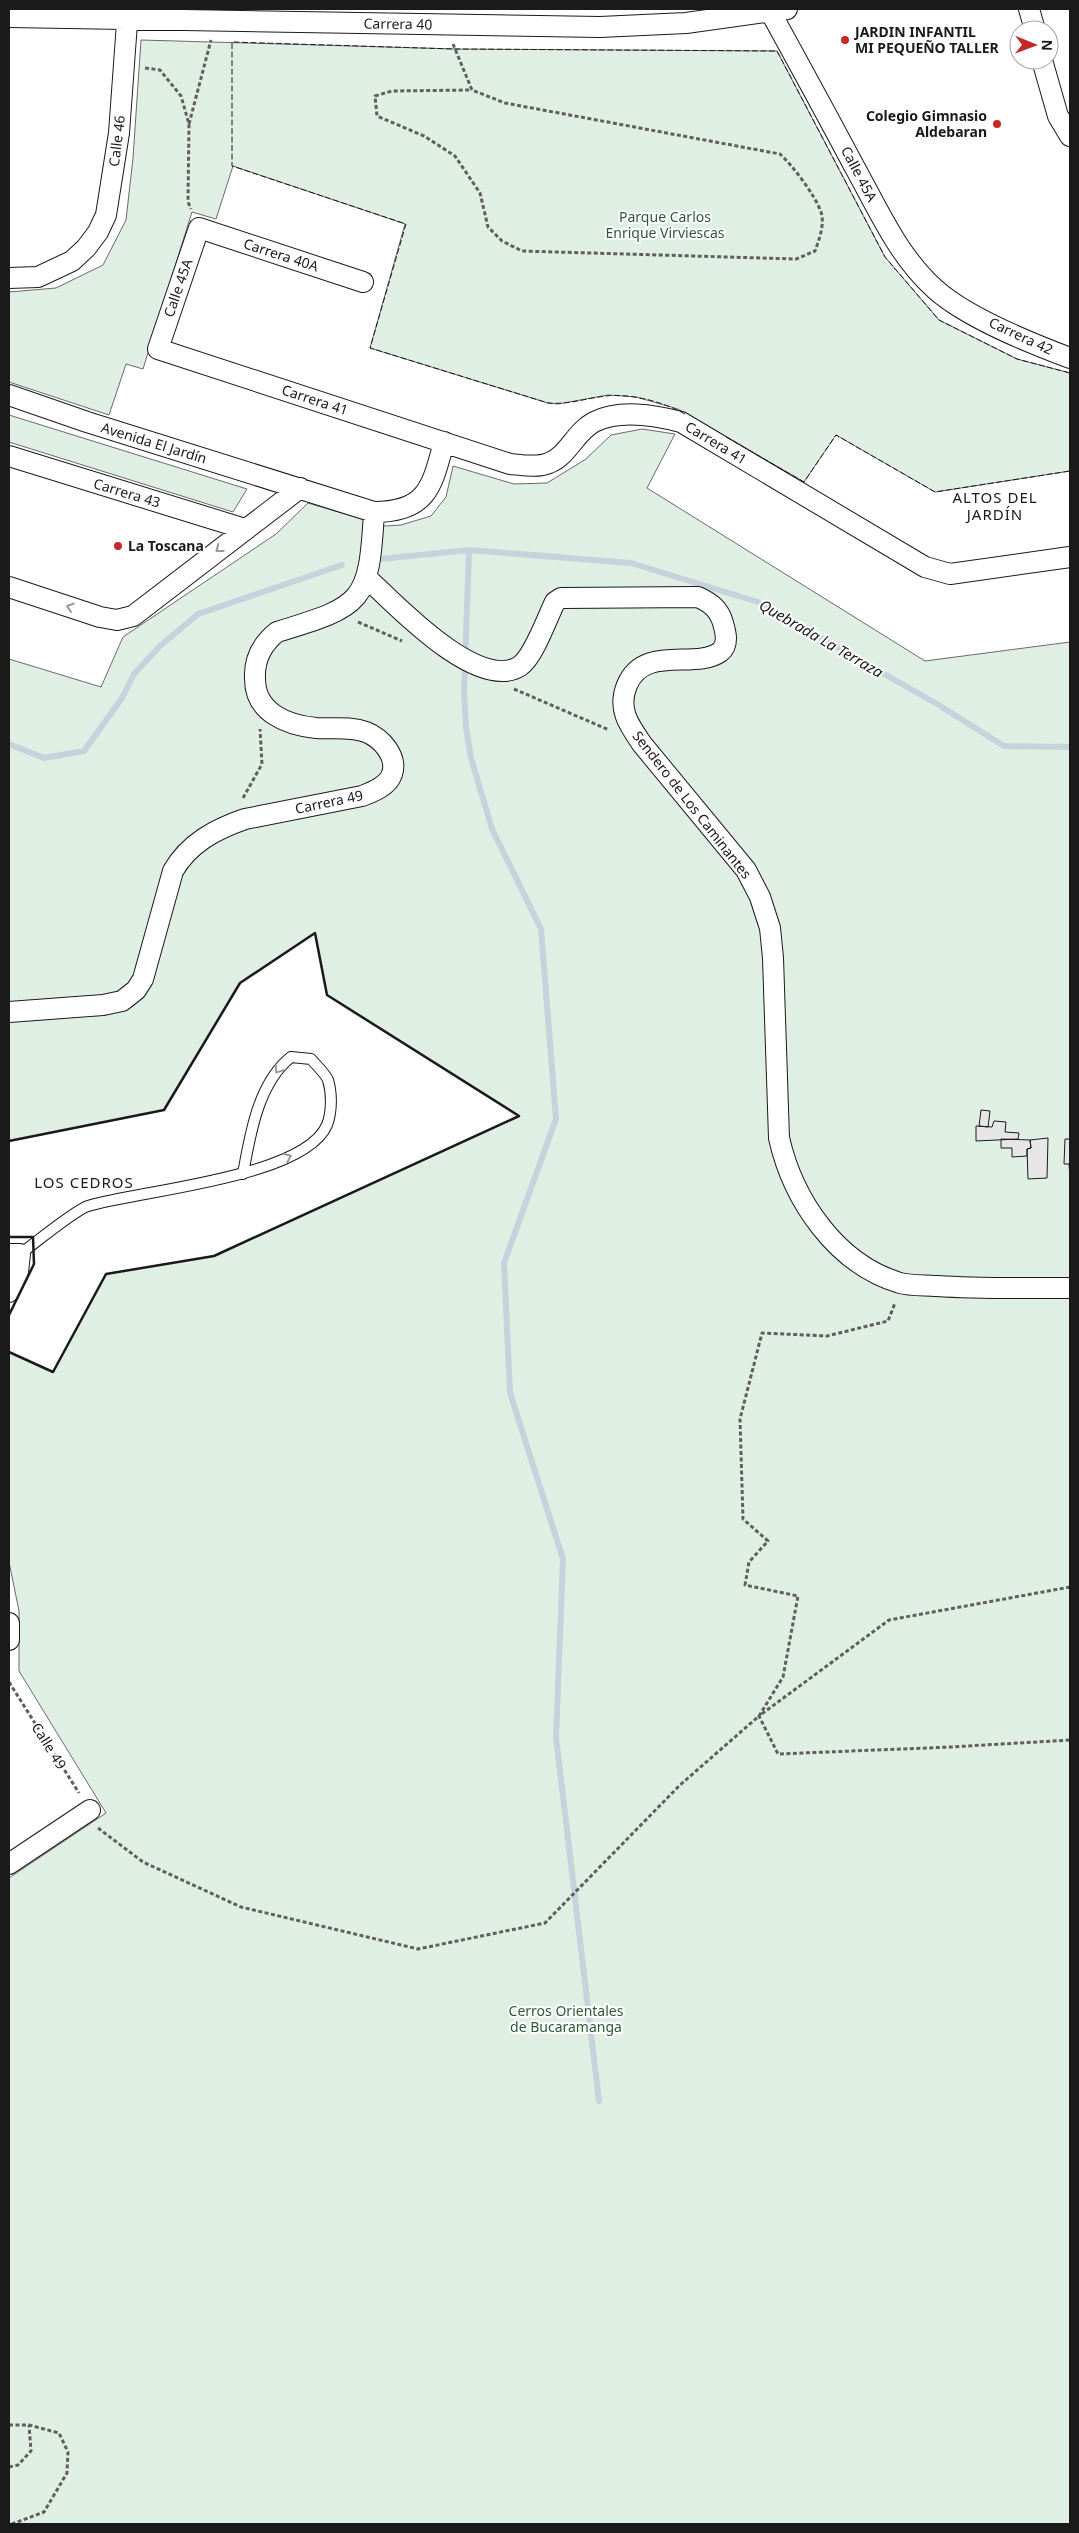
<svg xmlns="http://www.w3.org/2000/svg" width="1079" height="2533" font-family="'Noto Sans',sans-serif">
  <rect width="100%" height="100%" fill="#fff"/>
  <!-- green -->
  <path fill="#e0efe3" stroke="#6a6a6a" d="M141 40 455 49 777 51 885 257 939 320 1017 359 1070 373V471L935 492 836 435 804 482 678 409 636 397 608 395 558 404 548 403 370 348 405 224 233 166 216 219 192 212 143 369 126 364 109 415 9 382V292L56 288 103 265 126 220 133 158Z
    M9 415 247 489 233 512 9 442Z
    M642 429 675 434 647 488 925 661 1070 642V2524H9V1878L106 1813 19 1671V1611L9 1562V1352L53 1372 106 1274 214 1256 519 1116 327 995 315 933 240 983 164 1110 9 1141V659L101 687 123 637 276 534 308 503 385 526 401 525 431 516 446 497 453 466 514 484 547 483 586 459 611 435Z"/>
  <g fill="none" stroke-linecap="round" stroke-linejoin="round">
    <!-- stream -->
    <path stroke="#c6d2dc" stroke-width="6" d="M469 550 464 693 466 727 471 758 492 829 541 929 556 1119 504 1263 510 1393 563 1559 556 1737 599 2101
      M380 559 469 550 631 563 758 602 937 704 1004 746 1070 747
      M9 744 44 758 84 751 122 698 134 674 160 646 198 614 342 565"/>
  </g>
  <!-- building -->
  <path fill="#e6e6e6" stroke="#1a1a1a" d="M981 1110 990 1111 988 1127 979 1126Z
    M994 1121 1006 1122 1005 1132 1019 1133 1018 1139 976 1141V1126L992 1127Z
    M1048 1138 1047 1178 1028 1179 1027 1149 1031 1148 1030 1140Z
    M1001 1139 1030 1140 1031 1148 1027 1149V1156L1012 1157V1148H1001Z
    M1065 1139H1070V1177L1069 1164H1064Z"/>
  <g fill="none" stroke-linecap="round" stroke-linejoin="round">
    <defs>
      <path id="lane" d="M20 1254C34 1244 75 1210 88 1206 141 1190 304 1178 327 1125 332 1112 332 1093 328 1080 325 1073 316 1065 311 1059L291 1057C258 1083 250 1135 243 1174"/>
      <path id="street" d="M1029 9 1035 30
        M771 13C799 64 827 115 854 166 878 209 898 256 935 289 967 318 1030 343 1070 358
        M9 17 600 27 686 23 787 9
        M1042 60 1058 116 1070 136
        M9 278 38 277 72 261 86 248 98 232 106 215 119 133 128 9
        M363 282 199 228 158 349 510 464C522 465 537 468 549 463 568 456 575 432 594 422 620 409 654 415 681 422L925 567 950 574 1070 557
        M9 395 87 422 374 512C427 512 432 487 444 442
        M9 456 245 529
        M367 578C395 604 478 693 520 666 534 656 547 618 555 602L561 598 698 597C711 603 719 609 723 623 726 633 729 645 720 652 695 670 644 644 627 685 617 709 629 725 642 744L746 870 760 897 770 928 773 958 779 1138C793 1200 836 1264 900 1283 911 1286 925 1285 937 1286 982 1289 1026 1288 1070 1288
        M9 587 100 617 117 620 133 616 300 488
        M9 1012 103 1005 122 1001 136 990 143 979 173 871C189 843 216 829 245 819L362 796C373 792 388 786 392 774 398 756 381 738 366 732 350 726 333 729 316 728 286 725 255 712 255 679 254 660 262 644 277 632 363 606 369 603 374 512
        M9 1254H20L18 1272 9 1292
        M9 1623V1640
        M9 1864 90 1810"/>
    </defs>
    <!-- lane casing -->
    <use href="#lane" stroke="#1a1a1a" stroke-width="12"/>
    <!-- street casing -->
    <use href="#street" stroke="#1a1a1a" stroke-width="22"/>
    <!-- path -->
    <path stroke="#5f5f5f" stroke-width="3" stroke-dasharray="4 2.5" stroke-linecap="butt" d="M453 44 472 90 505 103 780 154C793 166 815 195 821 212 825 224 819 240 815 251L796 259 522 251 502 241 488 227 480 193 455 156 424 136 377 116 375 96 392 91 472 90
      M145 68 160 70 181 96 189 124 188 202 191 209
      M189 124 211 40
      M358 622 402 641
      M514 689 609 730
      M243 798 262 764 260 729
      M1070 1587 889 1620 759 1716 778 1754 951 1747 1070 1740
      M9 1682 79 1793
      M98 1828 143 1862 241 1907 418 1949 545 1923 680 1785 759 1716 783 1677 798 1596 745 1585 749 1562 768 1541 743 1519 740 1419 762 1333 827 1336 888 1321 895 1303
      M9 2425H29L59 2433 68 2452 67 2473 44 2512 12 2524
      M9 2467 18 2465 31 2451 29 2425"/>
    <!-- lane -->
    <use href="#lane" stroke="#fff" stroke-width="10"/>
    <!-- street -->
    <use href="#street" stroke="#fff" stroke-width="20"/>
    <!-- fence -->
    <path stroke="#1a1a1a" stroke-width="1" stroke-dasharray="6 2.5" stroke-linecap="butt" d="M685 414C664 402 630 393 606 396 587 398 568 405 548 403L370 348 406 224 232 166V42L455 49 777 51 885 257 939 320 1017 359 1070 373
      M726 437 804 482 836 435 935 492 1070 471"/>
    <!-- wall -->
    <path stroke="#1a1a1a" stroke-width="2.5" d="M9 1141 164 1110 240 983 315 933 327 995 519 1116 214 1256 106 1274 53 1372 9 1352
      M9 1237H33L34 1264 9 1315"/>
  </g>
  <!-- one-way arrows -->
  <defs><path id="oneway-chevron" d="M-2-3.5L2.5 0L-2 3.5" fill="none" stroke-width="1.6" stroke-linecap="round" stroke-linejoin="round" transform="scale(1.25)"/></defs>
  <g stroke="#989898">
    <use href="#oneway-chevron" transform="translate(219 549) rotate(142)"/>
    <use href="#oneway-chevron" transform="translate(70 607) rotate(-162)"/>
    <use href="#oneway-chevron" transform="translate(278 1070) rotate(124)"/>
    <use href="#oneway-chevron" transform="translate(288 1157) rotate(-23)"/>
  </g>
  <!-- markers -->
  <g fill="#c62828" stroke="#fff" stroke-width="2">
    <circle cx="845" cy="40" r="5"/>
    <circle cx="997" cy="124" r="5"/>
    <circle cx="118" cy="546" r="5"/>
  </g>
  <g text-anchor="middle" stroke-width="4" stroke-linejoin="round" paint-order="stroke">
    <!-- street labels -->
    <g font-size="14" fill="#1a1a1a" stroke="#fff">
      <text transform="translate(398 24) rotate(1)" y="5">Carrera 40</text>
      <text transform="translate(117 141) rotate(-83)" y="5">Calle 46</text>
      <text transform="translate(859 174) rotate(62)" y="5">Calle 45A</text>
      <text transform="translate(281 255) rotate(18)" y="5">Carrera 40A</text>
      <text transform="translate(178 288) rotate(-71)" y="5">Calle 45A</text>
      <text transform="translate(1021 336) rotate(25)" y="5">Carrera 42</text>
      <text transform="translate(315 400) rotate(18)" y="5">Carrera 41</text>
      <text transform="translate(154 443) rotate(17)" y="5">Avenida El Jardín</text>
      <text transform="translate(716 443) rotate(31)" y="5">Carrera 41</text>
      <text transform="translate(127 493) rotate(17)" y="5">Carrera 43</text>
      <text transform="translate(329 802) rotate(-12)" y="5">Carrera 49</text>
      <text transform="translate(692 805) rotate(52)" y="5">Sendero de Los Caminantes</text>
      <text transform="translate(49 1746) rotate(58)" y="5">Calle 49</text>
    </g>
    <!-- poi labels -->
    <g font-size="14" font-weight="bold" fill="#1a1a1a" stroke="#fff" text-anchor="start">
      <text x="855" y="37">JARDIN INFANTIL<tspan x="855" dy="16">MI PEQUEÑO TALLER</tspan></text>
      <text x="987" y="121" text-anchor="end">Colegio Gimnasio<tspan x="987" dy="16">Aldebaran</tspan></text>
      <text x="128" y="551">La Toscana</text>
    </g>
    <!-- park labels -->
    <g font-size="14" fill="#2b5a34" stroke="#fff">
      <text x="665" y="222">Parque Carlos<tspan x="665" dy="16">Enrique Virviescas</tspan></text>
      <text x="566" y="2016">Cerros Orientales<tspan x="566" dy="16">de Bucaramanga</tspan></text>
    </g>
    <!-- neighbourhood labels -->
    <g font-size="15" letter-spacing="1" fill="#1a1a1a" stroke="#fff">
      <text x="995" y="503">ALTOS DEL<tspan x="995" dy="17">JARDÍN</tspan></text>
      <text x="84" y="1188">LOS CEDROS</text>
    </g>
    <!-- water labels -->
    <g font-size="15" font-style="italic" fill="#1a1a1a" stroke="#fff">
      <text transform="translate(821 639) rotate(30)" y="5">Quebrada La Terraza</text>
    </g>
  </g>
  <!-- border -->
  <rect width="1079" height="2533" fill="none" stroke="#1a1a1a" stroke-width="20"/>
  <!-- north arrow -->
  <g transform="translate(1034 45) rotate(91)"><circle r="24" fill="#ffffff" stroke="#a3a3a3"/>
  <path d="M0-4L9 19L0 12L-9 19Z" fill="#c62828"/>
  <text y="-8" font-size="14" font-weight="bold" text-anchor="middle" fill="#1a1a1a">N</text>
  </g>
</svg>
